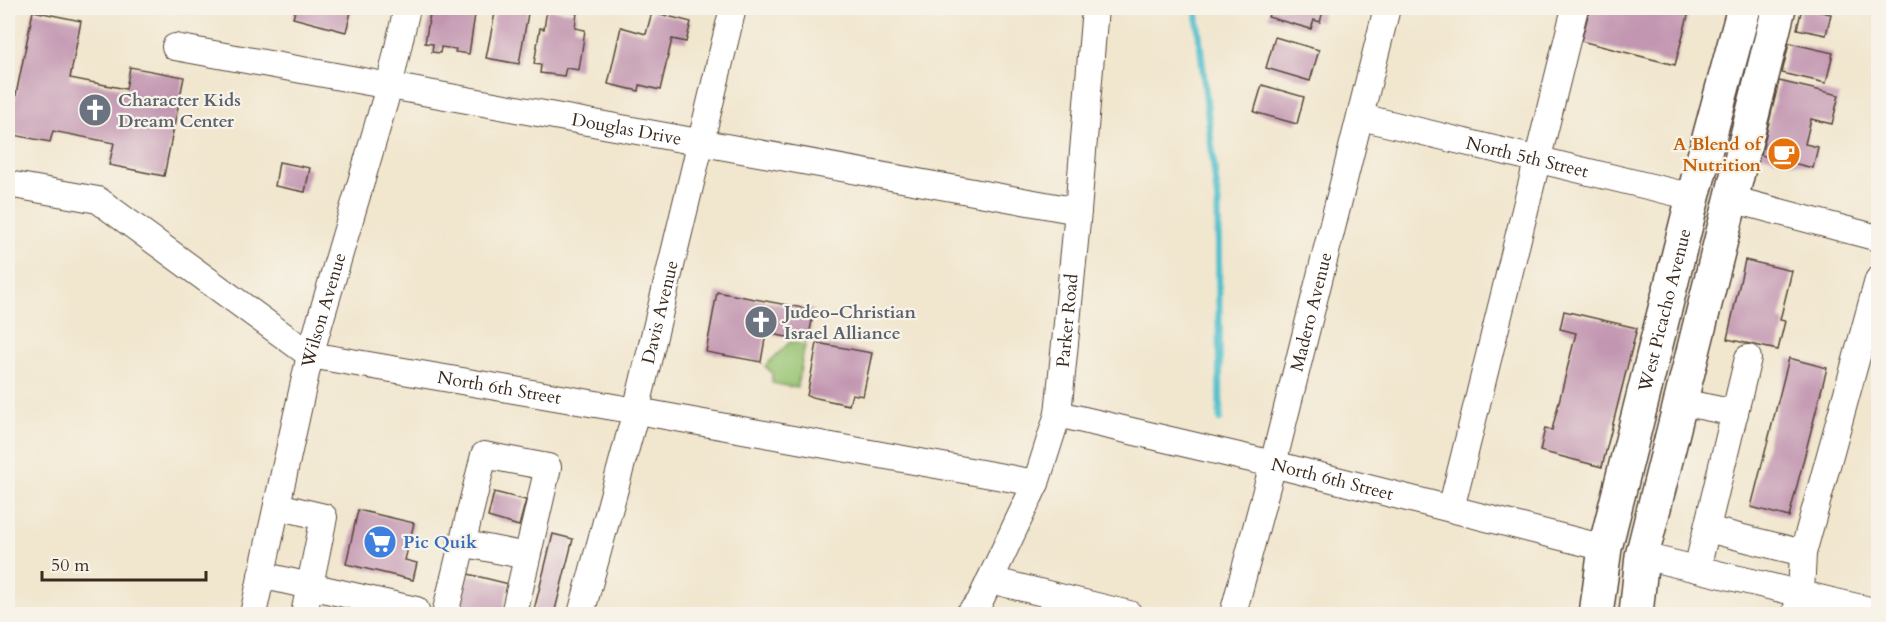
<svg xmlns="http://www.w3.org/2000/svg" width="1886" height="622" font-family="Cardo,serif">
  <rect width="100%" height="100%" fill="#f7f3e8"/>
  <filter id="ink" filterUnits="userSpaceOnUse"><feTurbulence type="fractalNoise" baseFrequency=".0167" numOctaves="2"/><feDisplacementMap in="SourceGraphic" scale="12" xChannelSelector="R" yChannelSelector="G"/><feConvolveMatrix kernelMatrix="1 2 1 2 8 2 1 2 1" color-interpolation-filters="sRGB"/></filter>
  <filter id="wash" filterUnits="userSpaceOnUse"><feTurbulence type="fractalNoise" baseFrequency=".008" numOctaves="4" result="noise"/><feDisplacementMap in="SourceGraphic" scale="24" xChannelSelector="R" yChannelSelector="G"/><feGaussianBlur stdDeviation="1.35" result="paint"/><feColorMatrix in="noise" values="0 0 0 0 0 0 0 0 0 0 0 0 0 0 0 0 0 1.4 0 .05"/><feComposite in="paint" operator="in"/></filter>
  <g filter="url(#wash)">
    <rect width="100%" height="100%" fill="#f1e6ce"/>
    <!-- green -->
    <path fill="#96c371" stroke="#687648" stroke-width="1.5" d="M790 342 805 345 797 388 772 383V373L765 366Z"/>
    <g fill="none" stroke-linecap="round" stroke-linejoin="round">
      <!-- stream -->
      <path stroke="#53c0cc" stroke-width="7" d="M1196 8 1218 203 1220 419"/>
    </g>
    <g id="blocks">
      <!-- building -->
      <path fill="#c296b1" d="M296 8H352L346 32 293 18Z
        M431 8H476L469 54 455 52 456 49 441 47 440 53 432 52 433 44 425 43Z
        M496 8H529L519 64 486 58Z
        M1271 8H1324L1320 22 1314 20 1311 29 1268 17Z
        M1590 8H1690L1675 65 1581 41Z
        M1802 8 1831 14 1826 35 1797 29Z
        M547 9 577 13 575 28 585 30 579 70 566 68 564 76 540 73 541 65 534 64 540 28 544 29Z
        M33 11 81 21 70 78 126 89 130 67 184 77 164 176 109 165 114 143 53 131 50 142 8 134Z
        M652 12 691 22 686 42 672 39 660 90 640 85 639 91 608 84 621 27 646 34Z
        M1275 37 1319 50 1310 81 1266 68Z
        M1789 43 1833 53 1826 83 1782 73Z
        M1779 81 1839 95 1832 124 1811 119 1805 144 1818 147 1813 168 1761 155Z
        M1262 85 1304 97 1297 124 1254 112Z
        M279 162 310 168 305 192 275 186Z
        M1745 260 1792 271 1780 320 1785 321 1778 350 1727 339Z
        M717 292 814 310 808 341 766 333 761 362 706 352Z
        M1564 311 1637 328 1602 467 1540 451 1545 428 1552 430 1576 333 1560 329Z
        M817 343 872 353 863 396 852 394 849 405 807 396Z
        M1789 358 1827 368 1789 517 1751 507Z
        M494 492 526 500 519 526 488 517Z
        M358 510 414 523 405 560 417 563 413 580 346 564Z
        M553 534 573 539 554 614H533Z
        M464 573 509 584 502 614H454Z"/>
    </g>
  </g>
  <g filter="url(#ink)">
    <use href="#blocks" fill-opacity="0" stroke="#564638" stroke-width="1.5"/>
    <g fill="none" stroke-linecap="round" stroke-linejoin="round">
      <defs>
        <g id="minor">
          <path id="s1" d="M175 47 1078 211"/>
          <path id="s2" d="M1361 117 1693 197"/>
          <path id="s3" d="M8 184 98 200 310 355 654 414 1036 483"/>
          <path d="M1731 199 1878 238"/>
          <path d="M1681 402 1735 413"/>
          <path id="s4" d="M1058 414 1273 464 1605 548"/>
          <path d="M277 506 324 517 304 614"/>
          <path d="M1451 509 1575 8"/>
          <path d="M1707 529 1803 553"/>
          <path d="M461 543 527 556"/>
          <path d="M1642 556 1878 612"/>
          <path d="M1697 569 1748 358"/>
          <path d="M261 575 367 599 364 614"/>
          <path d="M990 580 1129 614"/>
          <path d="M367 599 416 610 415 614"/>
          <path id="s5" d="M253 614 310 355 389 87 407 8"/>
          <path d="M445 614 484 455 548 467 514 614"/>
          <path id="s6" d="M581 614 636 411 733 8"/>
          <path id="s7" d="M969 614 979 603 1036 483 1058 414 1078 211 1095 8"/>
          <path id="s8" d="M1233 614 1273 464 1387 8"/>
          <path d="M1795 614 1801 594 1803 553 1878 280"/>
        </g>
        <g id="major">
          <path id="s9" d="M1596 614 1605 548 1693 197 1744 8"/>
          <path d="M1636 614 1642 556 1779 8"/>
        </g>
      </defs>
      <!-- minor casing -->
      <use href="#minor" stroke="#564638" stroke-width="28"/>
      <!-- major casing -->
      <use href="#major" stroke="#564638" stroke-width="36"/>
      <!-- minor -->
      <use href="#minor" stroke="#fff" stroke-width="26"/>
      <!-- major -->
      <use href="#major" stroke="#fff" stroke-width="33"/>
    </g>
  </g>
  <!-- icons -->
  <defs>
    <symbol id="church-disc" viewBox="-11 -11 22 22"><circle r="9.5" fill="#6b7280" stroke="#f7f3e8"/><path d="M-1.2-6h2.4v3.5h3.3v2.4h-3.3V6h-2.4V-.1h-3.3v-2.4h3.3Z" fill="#fff"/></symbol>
    <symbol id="cafe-disc" viewBox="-11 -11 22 22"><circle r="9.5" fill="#e8710a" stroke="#f7f3e8"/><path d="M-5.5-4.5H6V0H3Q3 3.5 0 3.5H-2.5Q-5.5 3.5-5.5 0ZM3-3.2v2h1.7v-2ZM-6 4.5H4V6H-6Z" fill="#fff"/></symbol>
    <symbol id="supermarket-disc" viewBox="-11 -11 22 22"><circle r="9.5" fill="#3f7fe0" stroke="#f7f3e8"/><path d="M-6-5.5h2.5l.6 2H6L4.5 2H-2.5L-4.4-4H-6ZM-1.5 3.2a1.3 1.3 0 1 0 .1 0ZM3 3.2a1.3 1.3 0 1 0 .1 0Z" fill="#fff"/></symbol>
  </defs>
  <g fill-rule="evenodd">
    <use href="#church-disc" x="76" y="91" width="38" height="38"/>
    <use href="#cafe-disc" x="1765" y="135" width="38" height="38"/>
    <use href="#church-disc" x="742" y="303" width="38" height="38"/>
    <use href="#supermarket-disc" x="361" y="523" width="38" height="38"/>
  </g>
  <g text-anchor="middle" stroke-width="4.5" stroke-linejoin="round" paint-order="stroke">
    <!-- worship labels -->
    <g font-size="18" font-weight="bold" fill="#5b616d" stroke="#f7f3e8" text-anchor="start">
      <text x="118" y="106">Character Kids<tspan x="118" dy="21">Dream Center</tspan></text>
      <text x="784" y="318">Judeo-Christian<tspan x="784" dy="21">Israel Alliance</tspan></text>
    </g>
    <!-- street labels -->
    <g font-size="18" fill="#3b2a1e" stroke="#f7f3e8">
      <text dy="6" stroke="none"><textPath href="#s1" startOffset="459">Douglas Drive</textPath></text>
      <text dy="6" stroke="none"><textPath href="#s2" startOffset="171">North 5th Street</textPath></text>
      <text dy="6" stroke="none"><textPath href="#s5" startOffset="312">Wilson Avenue</textPath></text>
      <text dy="6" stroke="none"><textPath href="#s9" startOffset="312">West Picacho Avenue</textPath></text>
      <text dy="6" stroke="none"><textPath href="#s8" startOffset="312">Madero Avenue</textPath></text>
      <text dy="6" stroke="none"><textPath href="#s6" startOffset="312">Davis Avenue</textPath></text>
      <text dy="6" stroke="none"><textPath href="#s7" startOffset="314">Parker Road</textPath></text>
      <text dy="6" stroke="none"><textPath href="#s3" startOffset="546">North 6th Street</textPath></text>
      <text dy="6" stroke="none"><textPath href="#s4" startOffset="282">North 6th Street</textPath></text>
    </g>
    <!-- food labels -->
    <g font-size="18" font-weight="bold" fill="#c56008" stroke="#f7f3e8" text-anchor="end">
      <text x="1761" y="150">A Blend of<tspan x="1761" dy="21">Nutrition</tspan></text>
    </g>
    <!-- shop labels -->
    <g font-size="18" font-weight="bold" fill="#366cbe" stroke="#f7f3e8" text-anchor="start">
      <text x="403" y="548">Pic Quik</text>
    </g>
  </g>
  <!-- margin -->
  <rect width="1886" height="622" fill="none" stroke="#f7f3e8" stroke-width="30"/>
  <!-- scale -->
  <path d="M42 571v9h164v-9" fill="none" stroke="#3b2a1e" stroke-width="3"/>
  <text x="51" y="571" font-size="18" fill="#3b2a1e" stroke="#f7f3e8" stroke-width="4.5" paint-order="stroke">50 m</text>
</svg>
